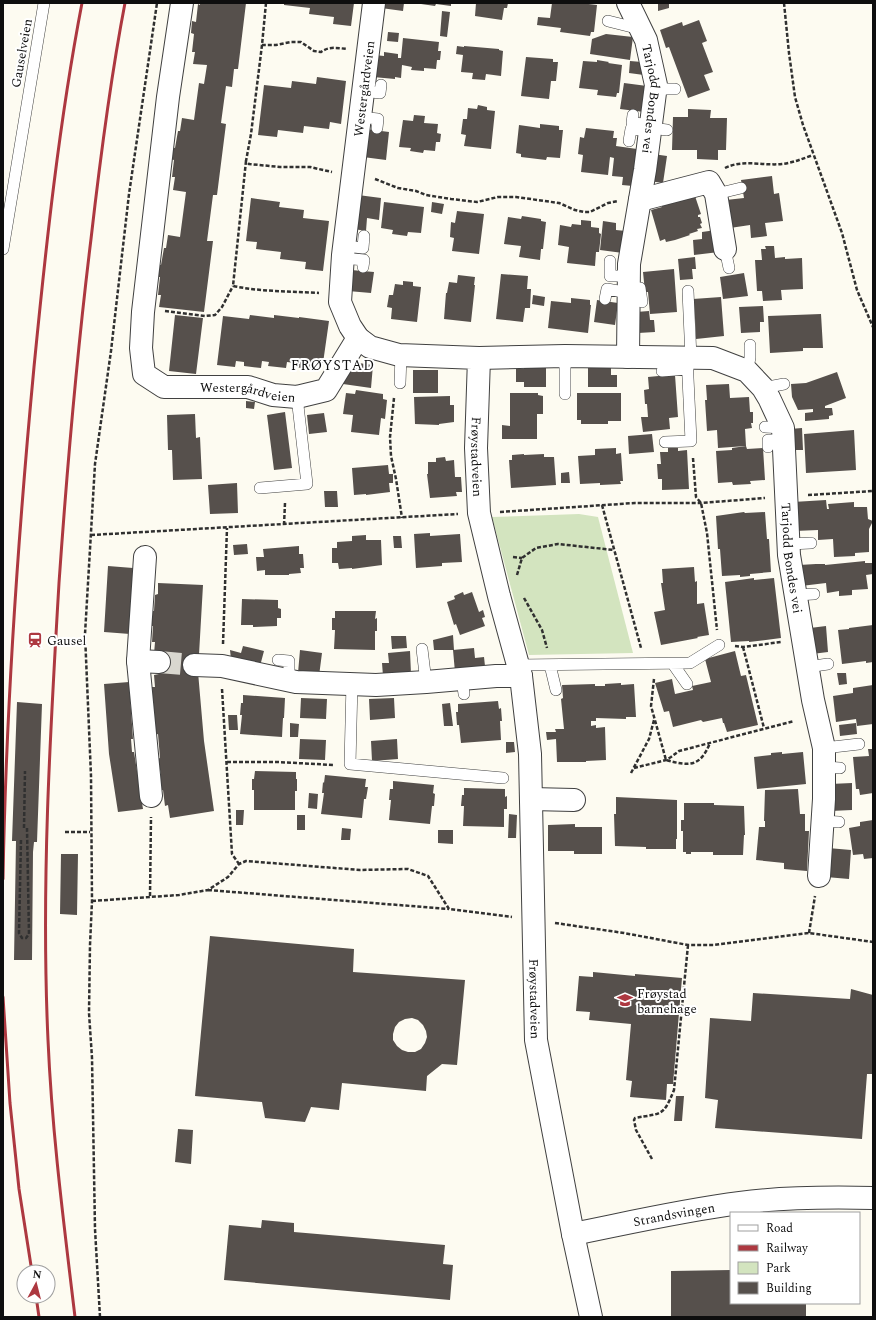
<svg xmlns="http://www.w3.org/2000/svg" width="876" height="1320" font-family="Spectral,serif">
  <rect width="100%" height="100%" fill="#fdfbf1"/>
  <!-- green -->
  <path fill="#d3e4bf" d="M579 514 598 517 633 653 529 655 492 517Z"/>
  <!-- building -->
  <path fill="#56504c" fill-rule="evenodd" d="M200 3H246L238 69H234L232 87 226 86 221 123 226 124 217 195H213L207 241H213L204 312 159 307 161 295H158L160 277H156L158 264 161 265 164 248H166L168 235 180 237 186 192 173 190 175 177H172L174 160 170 159 171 147 175 148 178 131H180L182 118 194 120 199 83 204 84 207 65 193 64 195 52H192L194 34 191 33 192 21 196 22 198 4 200 5Z
    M284 3H354L351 26 333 24 334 17 309 14 310 8 284 5Z
    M382 3H404L403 11 381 8Z
    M421 3H451V6L436 4 435 6 421 4Z
    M476 3H508L507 8H504L502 20 475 16Z
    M552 3H580L597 5 594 32H591L590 36 560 32 561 28 537 25 538 17 550 18Z
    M658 3H669V8L658 11Z
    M442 11 450 12 447 37 440 36Z
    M699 20 707 41 702 43 713 72 704 75 710 90 688 98 669 47 666 48 660 30 682 22 683 26Z
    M388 32 399 33 398 42 387 41Z
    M606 34 633 37 630 60 590 54 592 39Z
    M403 38 439 42 438 51H441L440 60H437L436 69 424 68V71L411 70 412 67 402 65 401 78 395 77V79L373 77 375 55 384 56V52L398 54V58H401Z
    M457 46 464 47V46L499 49V50L503 51 501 76 486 74 485 80 472 79 473 73 461 72 463 55 456 54Z
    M526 57 553 59V62H558L556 81H551L549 99 521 96Z
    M597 60 609 62 608 63 622 65 619 93H617L616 97 597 95 598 90 579 88 583 61 597 62Z
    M630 61 642 62 644 75 629 73Z
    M317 77 346 81 341 124 330 122 329 129 304 126 303 133 278 130 277 137 258 135 264 85 291 88 292 81 316 84Z
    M624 83 647 86 644 112 620 109Z
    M478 105 487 107V110L495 111 491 149 464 146 466 135 461 134 463 119H467L468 108 477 109Z
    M688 109 711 110 710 118H727L726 150H718V160L697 159V150H672L673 117H688Z
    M414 115 425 116 424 123 438 124 437 133 441 134 440 142H436L435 151 424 150 423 153 410 151 411 148 399 147 403 120 413 121Z
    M540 124 559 126V130H563L560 158 547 157 546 160 521 157V154L516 153 519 125 540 128Z
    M586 128 614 131 613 138H617L616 146 637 149 633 186 622 185 623 177 612 176 614 158 610 157 608 175 581 172 583 155 578 154 580 137 584 138Z
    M366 129 389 132 386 160 363 157Z
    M653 154 667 156 663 183 649 181Z
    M772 176 774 194 779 193 783 221 765 223 767 236 751 238 750 225 730 228 726 200 744 198 741 180Z
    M358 195 381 198 379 220 367 218 366 231 354 229Z
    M695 196 701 214 698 215V217H700L702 223 700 224 702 228 697 229 698 231 689 234 690 235 675 240 666 242 665 239 660 241 651 210 662 207 660 203 676 199 677 202Z
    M251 198 280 202 279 207 304 210 303 218 329 221 323 271 305 269 306 262 280 259 281 252 256 249 257 242 246 241Z
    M384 202 424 207 421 233 408 232 407 236 392 234 393 230 381 228Z
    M432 202 444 204 442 214 431 212Z
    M457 211 484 214 479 254 452 251 454 238 450 237 451 222 455 223Z
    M522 216 541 219V221L546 222 543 249H541L540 260 519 257 521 246 504 244 508 217 521 219Z
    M581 220 591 221V227L599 228V233L601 234 599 252H596L595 266 567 263 569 247 558 245 560 225 571 227 572 224 581 225Z
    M603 221 616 223V230L626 231 623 253 600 250Z
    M716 230 719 252 694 255 693 240 702 239V232Z
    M765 246H774L775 258 785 257V259L802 258 803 289 781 290 782 300 763 301 762 291H757L755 260H762L761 249H766Z
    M695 257 696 269H692L693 279 680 280 678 259Z
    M674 269 677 312 650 314 648 292H645L643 272Z
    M351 270 374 272 371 293 348 291Z
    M744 273 748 296 723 299 720 277Z
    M501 274 528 276 527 289H531L530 308H525L523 322 496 319Z
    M458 275 475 277 474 285H475L471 322 444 319 446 293H447L449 282 457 283Z
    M403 281 413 282V286L421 287 417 322 391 319 392 308 387 307 389 295H393L395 284 403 285Z
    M533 295 545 297 544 306 532 304Z
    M721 297 724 336 696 339 695 318H692L693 299Z
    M571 298 590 300V305H591L588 333 548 328 551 301 571 303Z
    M597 300 618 303 615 325 594 322Z
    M763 306 764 322H760V332L741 333 739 307Z
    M649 311 650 320H654L655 332 638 333 636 312Z
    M821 314 823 348H803V351L770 353 768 316Z
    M175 315 203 318 196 374 169 371Z
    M250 315 274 318V315L299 318V317L329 321 323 363 312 362 311 369 294 367 295 363 287 362 286 368 268 366 269 362 262 361 261 368 244 366V362L236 361 235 367 217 365 223 316 249 319Z
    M351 362 373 365 371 388 343 384 344 373H350Z
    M524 364H546V387H524V382H516V369H524Z
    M588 364H611V375H617V387H588Z
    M413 370H438V393H413Z
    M837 372 846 398 825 406V408H832L833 415 829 416V419L805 421V413L813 412V409L798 410 792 397 791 384 806 383Z
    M669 375H675L678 417 669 418 670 429 643 432 641 417H648L647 404H645L644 390 649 389 648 377Z
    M729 384 730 398 749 397 750 412H753V423H751L752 428 745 429 746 446 718 448 717 430 707 431 705 400H707L706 385Z
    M356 390 383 394V399L387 400 385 419 381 418 379 435 351 432 353 415 343 414 346 393 355 394Z
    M510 393H538V395L543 396V414H537V439H502V425L510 426Z
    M577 393H621V421H608V424H581V420H577Z
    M450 396V405H454V422L439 424V425L415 424 414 397Z
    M246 401 255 402 254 409 246 408Z
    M285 412 292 468 274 470 267 415Z
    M324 413 327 432 309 434 307 415Z
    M195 414 196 438 200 437 202 479 173 480 172 450H168L167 415Z
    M802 428 803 450H791L790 429Z
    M854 430 856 470 806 473 804 434Z
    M652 434 654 452 629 454 628 436Z
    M746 446 747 449 763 448 765 480 750 481 751 484 733 485 732 482 718 483 716 451 732 450V448Z
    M616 448V454L621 453 623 481H620L621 484 600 485V483L580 484 578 456 595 455V449Z
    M668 448H678V451L687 450 689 489 662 490V479H658L657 464H661L660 452H668Z
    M524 454V455L544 454V457H554L556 485 511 488 509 460H512V455Z
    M445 457 446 461 454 460 455 477H461L462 492H456L457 496 430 498 427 474H428V462H436V458Z
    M388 465 389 474H393V483H389L390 492 366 495V494L354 495 352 468Z
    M569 472 570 483H561V473Z
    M237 483 238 513 210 514 208 485Z
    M324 491H337L338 507H325Z
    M826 500 827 509H829L828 504 854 502V507H867L868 519 873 521 869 529V552L855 553V556L834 557 833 539 818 540V530L795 531 793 502Z
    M744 512 745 513 765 512 767 539H769L771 572 750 574V576L740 577V575L722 576 720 549H718L716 516Z
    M430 533V536L460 534 462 562 442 563V566L416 568 414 534Z
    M366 535V540H381L382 565 352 569V568L339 569 338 563H332V548H337V542L352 541V536Z
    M393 536H401L402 548H394Z
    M247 544 248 554 234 555 233 545Z
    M299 546V554H303L304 568H300L301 573 289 574V575H265V570L257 571 256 557H264L263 549Z
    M865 561V563H873V574L866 575 868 589 852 590V595L839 596V591L827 593 826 583 801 586 799 565 816 564H825V565Z
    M108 566 133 568 130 634 104 632Z
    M694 567 695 582 697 581V604L704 603 709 635 697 637 698 638 661 645 654 612 665 610 661 583H663L662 569Z
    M754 578V580L774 578 781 638 749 642V641L731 642 725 582Z
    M158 583 203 585 198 672 204 741 214 811 170 818 168 805 165 806 163 790 159 791 157 776 161 775 158 759 160 758 158 734 155 735 149 704H153L152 687H155L154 675 159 674V655L154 654 155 642H152L153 626H149L150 611H154L155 595 158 594Z
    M463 592 464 595 472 592 479 612 483 610 485 617 482 618 485 626 460 635 456 624 454 625 447 602 455 599 454 596Z
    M242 599 278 600V608L281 609V618H277V626L253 627V625H241Z
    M335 611H376L375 619 377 618V631H375V650L334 649 335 630H332V618H335Z
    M873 625V662L866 663V661L842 664 838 630 849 629V628Z
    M826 626 828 652 812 654 810 628Z
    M453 635 454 650H434L433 640Z
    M391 636H406L407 648 392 649Z
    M243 646 264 651 260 666 231 659 230 650 241 653Z
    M474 648 475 658 484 657 485 666 455 672 453 650Z
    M300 650 322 653 319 676 298 673Z
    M410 651 411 674 383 676 382 663H389L388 653Z
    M735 651 741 676 746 675 758 725 727 732 724 723H723L722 718 703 722 701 720 673 727 669 711 664 712 655 683 672 679 675 694 693 690 692 686 711 682 705 659Z
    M837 673H846L847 684 839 685Z
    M129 682 133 739H131L132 752H134L143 809 118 812 109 754 104 684Z
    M621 683V685L634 684 636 717H626V719L596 718V721H591V726L596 725V728L605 727 606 760 586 761V762H557L556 739 547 740 546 732H556L555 729H564L561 699 563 698 562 685 595 684V686H605V684Z
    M873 685V724L857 726 856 719 836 722 833 696 853 693V688Z
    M243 695 285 698 284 718H283L282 737 240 734 242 715H240L241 703H243Z
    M301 698 327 699 326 719 300 718Z
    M394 698 395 718 370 720 369 699Z
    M498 701 499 709 501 708 502 721H500L501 740 461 743 459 725H457L456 712H458V704Z
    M17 702 42 704 37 842H34L33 852 32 960H14L16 841H12Z
    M450 703 453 726H444L442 704Z
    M228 715H237L238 730H229Z
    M290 723 299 724 298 737H290Z
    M856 723 857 734 840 736 839 725Z
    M300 739 326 740 325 760 299 759Z
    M397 739 398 759 372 761 371 741Z
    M506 742H514L515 752 506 753Z
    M868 749H873V793L860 795 859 789H856L853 757 869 756Z
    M782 752V754L803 752 806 784 757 789 754 757 771 755V753Z
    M255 771 296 772V779H297V791H295V810H254V790H252V779H254Z
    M325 775 366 779 365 787H368L366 799H364L362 818 321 814 324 793H322L323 782 324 783Z
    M393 781 434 785 433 793 435 794 434 806H432L430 824 389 820 391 800H389L390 789H393Z
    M852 783V810L831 811 830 784Z
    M464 788 505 789V797L507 796V809H504V827L463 826 464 806H461L462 795H464Z
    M798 789 800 814H805V831H809L807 871 784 869V863L756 860 759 827H765V821H764L765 790Z
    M309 793 318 794 317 809 308 808Z
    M616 797 677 800V839H676V849H646V847L615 846 614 814H616Z
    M684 803H714V805L744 806 745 835H744L743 855H713V852H691V854H686V852H683V831H681V820H684Z
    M236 810H244L243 825H236Z
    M509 814 517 815 516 838H508Z
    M297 815H305V830H297Z
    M873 820V858L864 859 863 854 853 855 849 828 860 826V822Z
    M575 824V827H602V854H574V851H548V825Z
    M342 828 351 829 350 840H341Z
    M438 830H453V844L438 843Z
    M828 848 851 850 849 879 826 877Z
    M61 854H78L77 915 60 914Z
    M210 936 354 949 353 972 465 980 457 1065 442 1064 427 1076 426 1091 342 1083 339 1110 311 1107 305 1122 265 1118 262 1102 195 1096ZM412 1018 418 1020 423 1025 426 1031 427 1037 425 1043 421 1049 415 1052H408L402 1050 397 1046 393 1040V1034L395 1027 399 1022 405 1019Z
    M593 972 635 976V974L682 978 673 1084H667L666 1100 630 1097 632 1081 626 1080 631 1024 589 1020 590 1012 576 1011 579 976 593 977Z
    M851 989 873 995V1074H867L862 1139 715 1128 718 1100 705 1098 710 1018 751 1021 753 993 850 999Z
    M676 1096H684L682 1121H674Z
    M178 1129 193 1130 191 1164 175 1162Z
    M262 1220 294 1223V1232L445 1245 443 1264 453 1265 450 1300 224 1280 229 1225 261 1228Z
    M731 1270V1303H806V1317H671V1271Z"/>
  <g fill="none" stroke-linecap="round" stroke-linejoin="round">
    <!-- street-tunnel -->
    <path stroke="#d9d7cf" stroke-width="22" stroke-dasharray="22 11" stroke-linecap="butt" d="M159 662 194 665"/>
    <defs>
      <path id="lane" d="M608 21 640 29
        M656 89H675
        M363 91 380 93 381 85
        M633 115 632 123 645 124
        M360 117 378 119 377 128
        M651 128 667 130
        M629 141 631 129 650 131
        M716 194 741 188
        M345 246 363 248 364 236
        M3 249 44 3
        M725 249 729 268
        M343 258 364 260 363 267
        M610 261V276H629
        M629 288H640L642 302
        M688 291 691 358
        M605 299 607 289 629 293
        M662 371 688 369
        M747 371 750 358V345
        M400 383 401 355
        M763 388 784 384
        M565 394V356
        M765 427 783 428
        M665 442 691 441 687 357
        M768 447V440H783
        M260 488 307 484 297 397
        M789 544 811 543
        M795 595 814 594
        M422 649 426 682
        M278 660 289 661V681
        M673 664 687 684
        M518 665 690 663 719 645
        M550 665 556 690
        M807 667 828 664
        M462 679 464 694
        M352 683 350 764 503 778
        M824 748 859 744
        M824 767 840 768
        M822 821 839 822"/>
      <g id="street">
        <path id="s1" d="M182 3 168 97 143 312 141 348 144 374 164 387H248L273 395 297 397 326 390 358 338 350 326 340 302 343 255 374 3"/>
        <path id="s2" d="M628 3 646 40 656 85 645 170 629 264 628 357"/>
        <path d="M640 200 709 182 716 194 725 249"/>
        <path id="s3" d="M358 338 370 347 399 355 479 358 476 448 479 513 499 596 521 676 530 754 536 1040 573 1234 591 1317"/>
        <path id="s4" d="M479 358 565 356 713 358 747 371 763 388 769 398 783 428 789 555 813 700 824 748V799L819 876"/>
        <path d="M145 557 138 661 151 796"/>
        <path d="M138 661 159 662"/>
        <path d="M194 665 222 666 296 682 376 685 426 682 496 676H521"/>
        <path d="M531 799 574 800"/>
        <path id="s5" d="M573 1234C628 1223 684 1210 740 1203 783 1197 829 1197 873 1198"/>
      </g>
    </defs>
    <!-- lane casing -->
    <use href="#lane" stroke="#414141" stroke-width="12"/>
    <!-- street casing -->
    <use href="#street" stroke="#414141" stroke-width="24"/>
    <!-- path -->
    <path stroke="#303030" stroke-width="2.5" stroke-dasharray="4 2" stroke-linecap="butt" d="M266 3 262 45H276L291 42H301L314 51 321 52C329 46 338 48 347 49
      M784 3 789 53 795 97 803 125 842 233 857 290 873 327
      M262 45 251 134 246 161 249 164 280 167H310L332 172
      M246 161 233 286C262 292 290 291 319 293
      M725 168C743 159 763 166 782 164 792 163 802 159 813 155
      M375 179 398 188 416 191 426 195 451 199 477 202 498 197H516L559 203 575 210 584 212H590L608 203 618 201
      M165 311 205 316 215 315 222 307 233 286
      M394 398 390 437 391 456 396 479 402 518
      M693 458 696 497 701 503 707 533 717 630
      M808 495 873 491
      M602 505 641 648
      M500 512 635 503H701L765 498
      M284 525 285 503
      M91 535 458 514
      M513 557 522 558
      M517 575 522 558 536 548 558 544 614 550
      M524 598 542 630 547 648
      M223 644 227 528
      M735 646 743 647 781 642
      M743 647 764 728
      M654 679 651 706 666 760C688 766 700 768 710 743
      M222 689 232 854 239 864
      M227 762H277L334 765
      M634 768 666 760 671 757 679 751 794 721
      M631 773 649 739 654 720
      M24 828 25 771
      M65 832H90
      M21 840 19 933 22 938H26L29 934 27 828
      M208 890 449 909
      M150 896 151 817
      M92 901 179 895 208 890 228 877 239 864 246 861 360 870 408 869 428 876 449 909 512 917
      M555 923 624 933 688 945H714L809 933 873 942
      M809 933 815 896
      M652 1159 636 1130 634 1120 635 1118C662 1113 663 1117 674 1090L688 945
      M100 1317 95 1229 92 1058 89 1013 90 945 92 901 91 776 85 634 95 464 111 351 129 194 157 3"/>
    <!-- lane -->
    <use href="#lane" stroke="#fff" stroke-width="11"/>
    <!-- street -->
    <use href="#street" stroke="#fff" stroke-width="22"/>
    <!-- rail -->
    <path stroke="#ad3840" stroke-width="3" d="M3 879C6 708 18 537 34 367 46 245 59 123 82 3
      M3 997 10 1103 19 1189 32 1272
      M36 1296 39 1317
      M75 1317C64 1225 52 1133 48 1040 41 888 50 735 59 583 67 468 77 353 91 239 100 160 110 81 125 3"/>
  </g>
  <!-- icons -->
  <defs>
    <symbol id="station-bare" viewBox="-9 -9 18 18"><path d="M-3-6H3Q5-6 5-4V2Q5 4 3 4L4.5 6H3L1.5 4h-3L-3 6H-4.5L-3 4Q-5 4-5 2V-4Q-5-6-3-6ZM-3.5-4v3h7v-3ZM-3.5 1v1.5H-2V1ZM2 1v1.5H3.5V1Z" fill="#ad3840" stroke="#fff" stroke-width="2.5" paint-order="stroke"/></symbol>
    <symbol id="school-bare" viewBox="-9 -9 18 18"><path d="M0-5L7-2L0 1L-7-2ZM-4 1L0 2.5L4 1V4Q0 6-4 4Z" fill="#ad3840" stroke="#fff" stroke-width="2.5" paint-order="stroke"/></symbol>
  </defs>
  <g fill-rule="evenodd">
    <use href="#station-bare" x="24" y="629" width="22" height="22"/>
    <use href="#school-bare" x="614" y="989" width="22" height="22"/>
  </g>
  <g text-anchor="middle" stroke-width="4" stroke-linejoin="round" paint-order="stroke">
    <!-- street labels -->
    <g font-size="13" fill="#0e0e0e" stroke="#fff">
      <text transform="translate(21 53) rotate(-80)" y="5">Gauselveien</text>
      <text dy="5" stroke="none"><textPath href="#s1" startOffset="878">Westergårdveien</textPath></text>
      <text dy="5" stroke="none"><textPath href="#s2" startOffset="101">Tarjodd Bondes vei</textPath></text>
      <text dy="5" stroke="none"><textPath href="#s1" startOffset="482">Westergårdveien</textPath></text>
      <text dy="5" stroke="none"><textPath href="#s3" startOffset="224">Frøystadveien</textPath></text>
      <text dy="5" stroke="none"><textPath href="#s4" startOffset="469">Tarjodd Bondes vei</textPath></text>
      <text dy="5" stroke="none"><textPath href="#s3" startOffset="772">Frøystadveien</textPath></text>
      <text dy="5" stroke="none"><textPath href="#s5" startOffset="103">Strandsvingen</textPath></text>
    </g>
    <!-- poi labels -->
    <g font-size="13" fill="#0e0e0e" stroke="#fff" text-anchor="start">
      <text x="47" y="645">Gausel</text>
      <text x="637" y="998">Frøystad<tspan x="637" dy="15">barnehage</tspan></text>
    </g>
    <!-- neighbourhood labels -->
    <g font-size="14" letter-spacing="1" fill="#0e0e0e" stroke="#fff">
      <text x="333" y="370">FRØYSTAD</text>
    </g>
  </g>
  <!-- border -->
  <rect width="876" height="1320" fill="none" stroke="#0e0e0e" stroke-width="8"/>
  <!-- legend -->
  <rect x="730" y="1212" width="130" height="92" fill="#ffffff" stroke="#9f9f9f"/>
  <rect x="738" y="1225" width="20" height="6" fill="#ffffff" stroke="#9f9f9f"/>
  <text x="766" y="1232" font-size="12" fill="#0e0e0e">Road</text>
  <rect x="738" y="1245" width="20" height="6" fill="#ad3840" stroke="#9f9f9f"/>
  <text x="766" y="1252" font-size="12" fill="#0e0e0e">Railway</text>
  <rect x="738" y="1262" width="20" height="12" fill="#d3e4bf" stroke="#9f9f9f"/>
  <text x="766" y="1272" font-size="12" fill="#0e0e0e">Park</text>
  <rect x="738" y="1282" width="20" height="12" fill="#56504c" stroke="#9f9f9f"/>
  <text x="766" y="1292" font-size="12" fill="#0e0e0e">Building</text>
  <!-- north arrow -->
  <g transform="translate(36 1284) rotate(7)"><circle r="19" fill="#ffffff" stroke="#9f9f9f"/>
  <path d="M0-3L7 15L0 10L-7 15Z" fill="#ad3840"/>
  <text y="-6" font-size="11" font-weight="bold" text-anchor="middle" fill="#0e0e0e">N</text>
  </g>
</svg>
